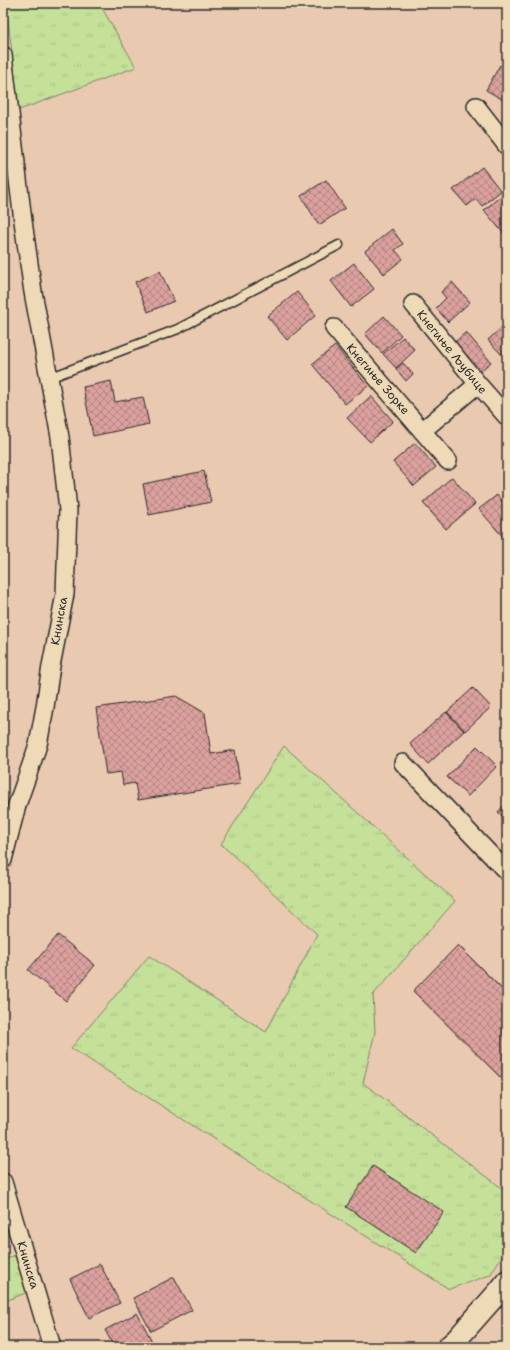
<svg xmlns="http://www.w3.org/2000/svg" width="510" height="1350" font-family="'Shantell Sans',sans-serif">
  <defs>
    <pattern id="grass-tufts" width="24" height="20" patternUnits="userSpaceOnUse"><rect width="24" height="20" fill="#c5e199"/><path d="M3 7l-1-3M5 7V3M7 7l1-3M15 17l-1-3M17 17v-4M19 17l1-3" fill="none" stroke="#a9c184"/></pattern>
    <pattern id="building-cross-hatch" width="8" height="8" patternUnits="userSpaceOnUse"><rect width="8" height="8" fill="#dba19e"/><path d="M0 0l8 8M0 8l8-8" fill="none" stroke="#b28381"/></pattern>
  </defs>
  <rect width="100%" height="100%" fill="#e9c9b0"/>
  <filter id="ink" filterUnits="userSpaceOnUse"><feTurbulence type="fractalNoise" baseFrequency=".025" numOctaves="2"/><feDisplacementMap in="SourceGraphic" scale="8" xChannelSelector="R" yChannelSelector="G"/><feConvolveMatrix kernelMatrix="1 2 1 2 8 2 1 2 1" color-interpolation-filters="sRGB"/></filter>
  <g filter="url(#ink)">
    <!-- grass -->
    <path fill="url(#grass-tufts)" stroke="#788662" d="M7 3H99L136 67 19 110 7 12Z
      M284 746 455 901 373 995 375 1032 363 1083 507 1192V1248L490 1275 449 1289 71 1048 149 956 266 1032 317 934 221 844Z
      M24 1252 35 1289 3 1302V1260Z"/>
    <!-- building -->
    <path fill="url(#building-cross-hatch)" stroke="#2b2b2b" d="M500 65 507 69V102L486 90Z
      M482 167 501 191 482 206 476 199 467 206 453 190Z
      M326 180 345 208 319 225 301 196Z
      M507 191V231L504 234 484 210Z
      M392 229 403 244 395 250 403 259 384 274 365 251Z
      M354 263 374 289 351 307 331 281Z
      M160 271 174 301 148 312 135 282Z
      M452 282 470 302 448 322 436 308 446 298 441 292Z
      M297 292 316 315 287 340 267 316Z
      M384 316 401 335 382 353 365 334Z
      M504 325 507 328V348L501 354 488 340Z
      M466 332 491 362 478 373 453 344Z
      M403 337 415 350 396 368 383 354Z
      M335 346 368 386 345 404 312 364Z
      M403 363 413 374 406 381 396 369Z
      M111 381 115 402 143 397 149 424 93 436 83 387Z
      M371 396 393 421 370 442 347 418Z
      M415 443 436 467 414 486 393 462Z
      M204 471 211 502 149 515 143 484Z
      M452 477 475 504 446 529 423 503Z
      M497 495 507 507V534L503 537 479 509Z
      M473 688 491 707 465 731 447 712Z
      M176 696 205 713 211 754 235 750 240 784 138 800 135 783 123 785 121 772 106 774 96 708Z
      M446 712 464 731 428 764 410 744Z
      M477 746 497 766 468 796 447 777Z
      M507 802V821L498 812Z
      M58 935 95 965 66 1001 28 970Z
      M458 945 507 994V1070L500 1077 413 991Z
      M373 1166 444 1212 416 1253 346 1207Z
      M100 1264 120 1303 89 1318 70 1279Z
      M174 1277 192 1310 151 1331 133 1298Z
      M137 1313 154 1345 149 1347H114L105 1330Z"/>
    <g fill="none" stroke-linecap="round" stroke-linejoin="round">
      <defs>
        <path id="service" d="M49 378 178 329 339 245"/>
        <path id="minor" d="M3 55 23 221 33 292 60 437 68 510 65 594 51 666 45 707 38 745 17 805 3 860
          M476 106 507 146
          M413 304 478 384 507 417
          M334 328 448 461
          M422 431 478 384
          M403 763 507 872
          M3 1182 52 1347"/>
        <path id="tertiary" d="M448 1347 457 1339 501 1289 507 1281"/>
      </defs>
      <!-- service casing -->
      <use href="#service" stroke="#2b2b2b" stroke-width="11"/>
      <!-- minor casing -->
      <use href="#minor" stroke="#2b2b2b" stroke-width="20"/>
      <!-- tertiary casing -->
      <use href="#tertiary" stroke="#2b2b2b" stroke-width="24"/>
      <!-- service -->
      <use href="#service" stroke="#efdab8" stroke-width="8"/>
      <!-- minor -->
      <use href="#minor" stroke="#efdab8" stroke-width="17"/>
      <!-- tertiary -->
      <use href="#tertiary" stroke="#efdab8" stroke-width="21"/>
    </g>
  </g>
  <g text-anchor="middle" stroke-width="3.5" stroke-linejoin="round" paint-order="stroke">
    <!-- street labels -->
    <g font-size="12" fill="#2b2b2b" stroke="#efdab8">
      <text transform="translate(452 352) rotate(51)" y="4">Кнегиње Љубице</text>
      <text transform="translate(378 379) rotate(49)" y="4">Кнегиње Зорке</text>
      <text transform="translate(59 621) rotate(-80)" y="4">Книнска</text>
      <text transform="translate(28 1265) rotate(73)" y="4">Книнска</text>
    </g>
  </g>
  <!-- margin -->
  <rect width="510" height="1350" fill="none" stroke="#efdab8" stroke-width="16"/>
  <rect x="8" y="8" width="494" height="1334" fill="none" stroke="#2b2b2b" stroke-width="1.5" filter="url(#ink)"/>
</svg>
